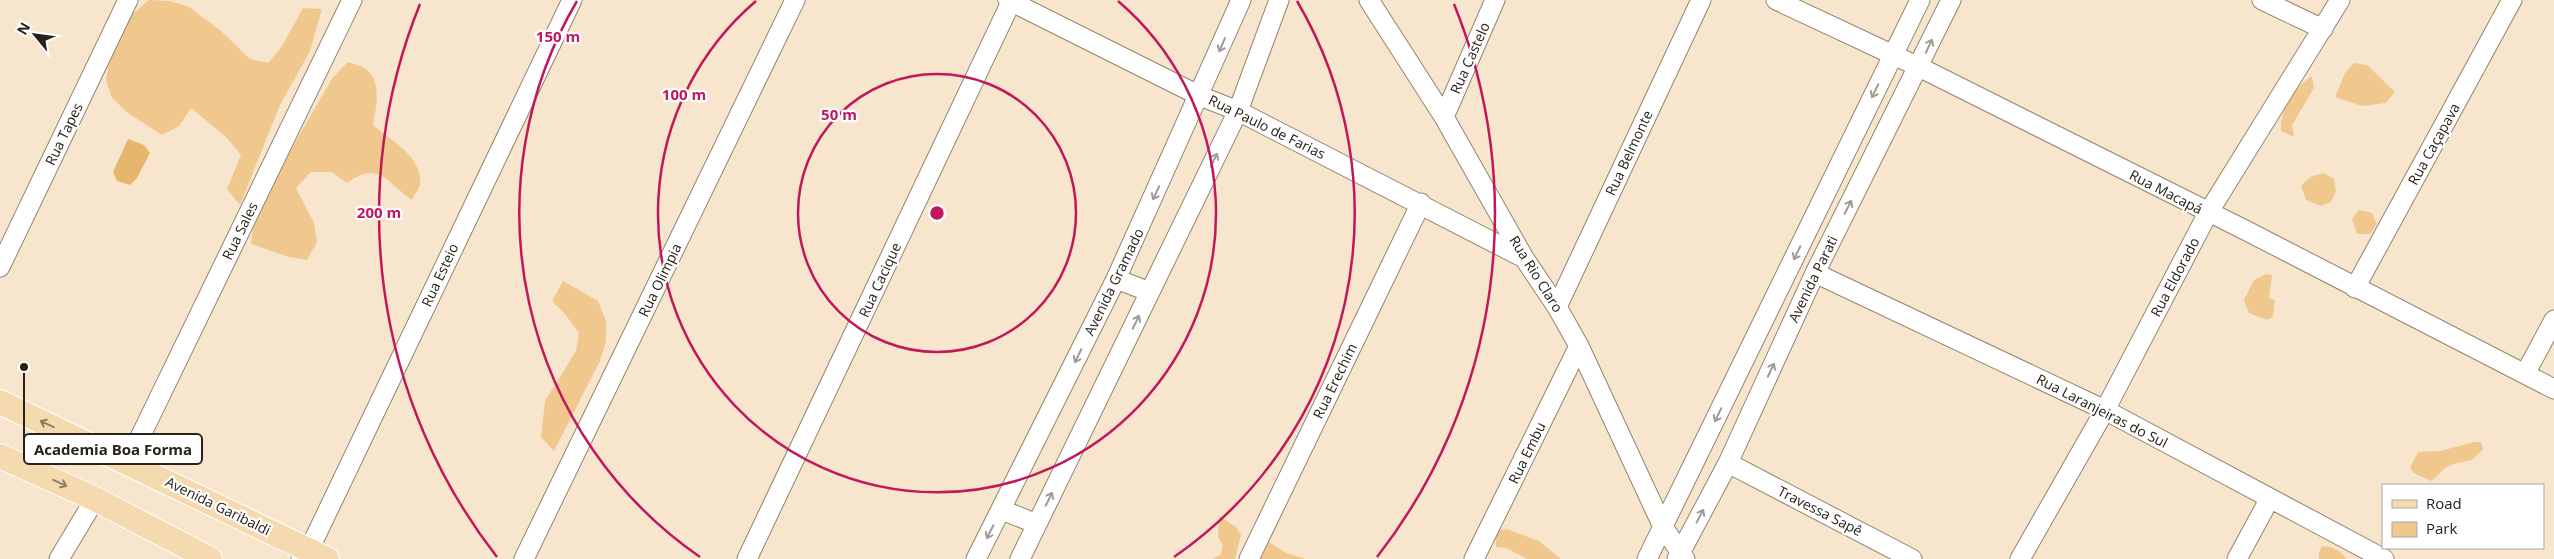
<svg xmlns="http://www.w3.org/2000/svg" width="2554" height="559" font-family="'Open Sans',sans-serif">
  <rect width="100%" height="100%" fill="#f7e6cd"/>
  <!-- green -->
  <path fill="#f0c88e" d="M149 0 170 1 189 7 221 31 250 59 268 63 282 46 303 8 322 9 310 51 280 105 240 205 227 189 241 155 227 138 191 108 179 126 162 135 128 113 112 98 106 80 109 61 123 22Z
    M348 62C353 64 363 66 367 70 382 83 376 108 373 125 390 140 422 156 420 183 420 188 414 195 412 200 385 181 379 160 347 183L331 172H311L296 188 314 223 317 242 307 260 289 257 251 244 254 217 283 163 333 77Z
    M2354 63 2367 65 2395 92 2386 103 2362 106 2335 97 2345 73Z
    M2312 76 2314 88 2292 125 2294 137 2281 131C2280 108 2293 89 2312 76Z
    M2323 173 2334 179 2336 191 2331 202 2320 206 2306 200 2301 186 2310 177Z
    M2359 210 2372 213 2377 224 2370 234H2357L2352 219Z
    M2266 274 2272 275 2269 298 2275 300 2273 317 2267 320 2249 313 2244 300 2254 280Z
    M563 281 598 301 606 321V341L600 361 554 451 541 437 545 401 576 351 579 333 565 314 552 301Z
    M2474 442H2481L2483 449C2468 467 2467 458 2449 466 2441 469 2438 477 2431 481L2414 473 2410 468 2418 452 2440 451Z
    M1219 516 1236 527 1241 535 1235 559H1212L1220 555 1223 546 1218 537Z
    M1507 529 1539 541 1561 559H1527L1506 548 1496 547V531Z
    M1269 542 1286 553 1306 559H1257L1260 547Z
    M2322 546C2333 547 2340 549 2346 559H2319V552Z"/>
  <!-- water -->
  <path fill="#e7b66d" d="M128 139 144 145 150 153 137 178 130 185 117 181 113 172Z"/>
  <g fill="none" stroke-linecap="round" stroke-linejoin="round">
    <defs>
      <path id="minor" d="M1008 0 1200 96 1238 111 1524 258
        M1369 0 1444 117 1524 258 1557 307 1579 346 1663 527 1685 559
        M1776 0 1919 67 2245 230 2554 389
        M2262 0 2323 29
        M1444 117 1495 0
        M0 267 128 0
        M1815 273 2105 410 2384 559
        M1116 279 1150 292
        M2355 288 2512 0
        M1557 307 1701 0
        M2525 374 2554 320
        M128 462 352 0
        M1728 463 1912 559
        M1002 510 1037 524
        M59 559 95 499
        M301 559 309 550 572 0
        M524 559 795 0
        M747 559 1012 0
        M976 559 1116 279 1241 0
        M1020 559 1238 111 1279 0
        M1249 559 1421 203
        M1474 559 1579 346
        M1647 559 1920 0
        M1677 559 1728 463 1815 273 1951 0
        M2020 559 2105 410 2208 213 2340 0
        M2237 559 2270 498"/>
      <path id="major" d="M0 402 327 559
        M0 456 95 499 210 559"/>
    </defs>
    <!-- minor casing -->
    <use href="#minor" stroke="#93846d" stroke-width="21"/>
    <!-- major casing -->
    <use href="#major" stroke="#fff" stroke-width="26"/>
    <!-- minor -->
    <use href="#minor" stroke="#fff" stroke-width="19"/>
    <!-- major -->
    <use href="#major" stroke="#f5d9af" stroke-width="24"/>
  </g>
  <!-- one-way arrows -->
  <defs><path id="oneway-shaft" d="M-6 0H5M1.5-3L5.5 0L1.5 3" fill="none" stroke-width="1.6" stroke-linecap="round" stroke-linejoin="round" transform="scale(1.25)"/></defs>
  <g stroke="#9f9c98">
    <use href="#oneway-shaft" transform="translate(1222 45) rotate(113)"/>
    <use href="#oneway-shaft" transform="translate(1929 46) rotate(-65)"/>
    <use href="#oneway-shaft" transform="translate(1875 91) rotate(116)"/>
    <use href="#oneway-shaft" transform="translate(1214 160) rotate(-64)"/>
    <use href="#oneway-shaft" transform="translate(1156 193) rotate(115)"/>
    <use href="#oneway-shaft" transform="translate(1848 207) rotate(-63)"/>
    <use href="#oneway-shaft" transform="translate(1797 253) rotate(116)"/>
    <use href="#oneway-shaft" transform="translate(1136 322) rotate(-64)"/>
    <use href="#oneway-shaft" transform="translate(1078 356) rotate(116)"/>
    <use href="#oneway-shaft" transform="translate(1771 370) rotate(-65)"/>
    <use href="#oneway-shaft" transform="translate(1718 415) rotate(116)"/>
    <use href="#oneway-shaft" transform="translate(1049 499) rotate(-64)"/>
    <use href="#oneway-shaft" transform="translate(1700 516) rotate(-62)"/>
    <use href="#oneway-shaft" transform="translate(990 532) rotate(117)"/>
  </g>
  <g stroke="#8f7e64">
    <use href="#oneway-shaft" transform="translate(47 424) rotate(-155)"/>
    <use href="#oneway-shaft" transform="translate(60 483) rotate(25)"/>
  </g>
  <!-- distance rings -->
  <g fill="none" stroke="#c2185b" stroke-width="2.5">
    <circle cx="937" cy="213" r="139"/>
    <path d="M1118 1A279 279 0 1 1 756 1"/>
    <path d="M700 557A418 418 0 0 1 577 1M1297 1A418 418 0 0 1 1174 557"/>
    <path d="M497 557A558 558 0 0 1 420 4M1454 4A558 558 0 0 1 1377 557"/>
  </g>
  <g text-anchor="middle" stroke-width="4.5" stroke-linejoin="round" paint-order="stroke">
    <!-- street labels -->
    <g font-size="14" fill="#292219" stroke="#fff">
      <text transform="translate(1470 58) rotate(-66)" y="5">Rua Castelo</text>
      <text transform="translate(1267 127) rotate(26)" y="5">Rua Paulo de Farias</text>
      <text transform="translate(64 134) rotate(-64)" y="5">Rua Tapes</text>
      <text transform="translate(2434 144) rotate(-61)" y="5">Rua Caçapava</text>
      <text transform="translate(1629 153) rotate(-65)" y="5">Rua Belmonte</text>
      <text transform="translate(2166 192) rotate(27)" y="5">Rua Macapá</text>
      <text transform="translate(240 231) rotate(-64)" y="5">Rua Sales</text>
      <text transform="translate(1536 274) rotate(58)" y="5">Rua Rio Claro</text>
      <text transform="translate(440 275) rotate(-65)" y="5">Rua Esteio</text>
      <text transform="translate(2175 277) rotate(-62)" y="5">Rua Eldorado</text>
      <text transform="translate(1813 279) rotate(-64)" y="5">Avenida Parati</text>
      <text transform="translate(660 280) rotate(-64)" y="5">Rua Olimpia</text>
      <text transform="translate(880 280) rotate(-65)" y="5">Rua Cacique</text>
      <text transform="translate(1114 282) rotate(-64)" y="5">Avenida Gramado</text>
      <text transform="translate(1335 381) rotate(-64)" y="5">Rua Erechim</text>
      <text transform="translate(2102 411) rotate(27)" y="5">Rua Laranjeiras do Sul</text>
      <text transform="translate(1527 453) rotate(-64)" y="5">Rua Embu</text>
      <text transform="translate(218 506) rotate(26)" y="5">Avenida Garibaldi</text>
      <text transform="translate(1820 511) rotate(27)" y="5">Travessa Sapê</text>
    </g>
  </g>
  <circle cx="937" cy="213" r="8" fill="#c2185b" stroke="#fff" stroke-width="2.5"/>
  <g font-size="15" text-anchor="middle" font-weight="bold" fill="#c2185b" stroke="#fff" stroke-width="4.5" stroke-linejoin="round" paint-order="stroke">
    <text x="558" y="42">150 m</text>
    <text x="684" y="100">100 m</text>
    <text x="839" y="120">50 m</text>
    <text x="379" y="218">200 m</text>
  </g>
  <!-- callouts -->
  <path fill="none" stroke="#292219" stroke-width="2" d="M24 367L24 449"/>
  <circle fill="#292219" stroke="#fff" stroke-width="2" cx="24" cy="367" r="5"/>
  <rect fill="#fff" stroke="#292219" stroke-width="2" x="24" y="434" width="178" height="30" rx="5"/>
  <g font-size="15" text-anchor="middle" font-weight="bold" fill="#292219">
    <text x="113" y="455">Academia Boa Forma</text>
  </g>
  <!-- legend -->
  <rect x="2382" y="484" width="162" height="65" fill="#ffffff" stroke="#a9a7a3"/>
  <rect x="2392" y="500" width="25" height="8" fill="#f5d9af" stroke="#a9a7a3"/>
  <text x="2426" y="509" font-size="15" fill="#292219">Road</text>
  <rect x="2392" y="522" width="25" height="15" fill="#f0c88e" stroke="#a9a7a3"/>
  <text x="2426" y="534" font-size="15" fill="#292219">Park</text>
  <!-- north arrow -->
  <g transform="translate(35 35) rotate(299)" stroke="#ffffff" stroke-width="4" paint-order="stroke">
  <path d="M0-4L9 19L0 12L-9 19Z" fill="#292219"/>
  <text y="-8" font-size="14" font-weight="bold" text-anchor="middle" fill="#292219">N</text>
  </g>
</svg>
